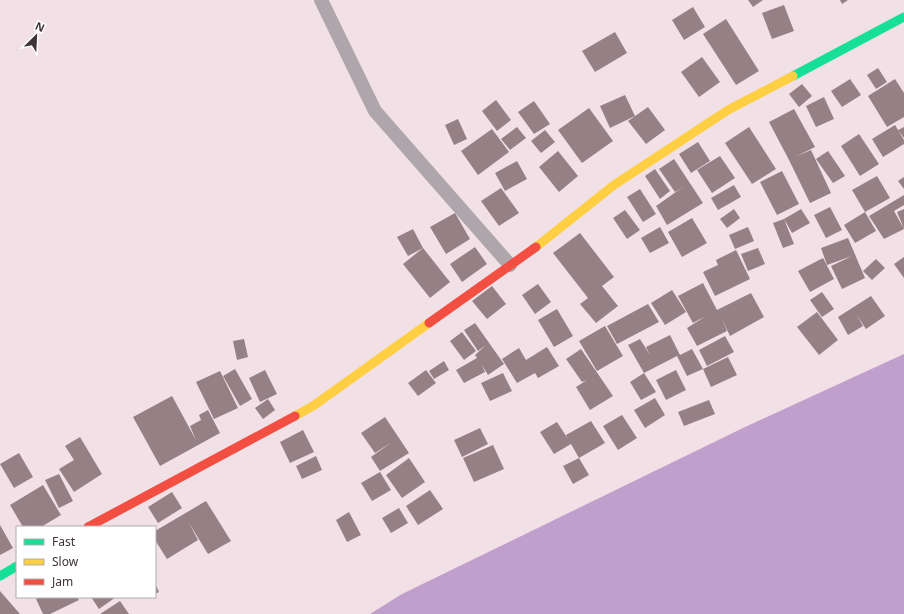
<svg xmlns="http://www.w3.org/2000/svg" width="904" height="614" font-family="'Noto Sans',sans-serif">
  <rect width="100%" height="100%" fill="#f1e0e6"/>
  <!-- water -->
  <path fill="#c19fcd" d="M904 354V614H370L402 594 743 428Z"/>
  <!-- building -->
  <path fill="#958085" d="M748 0H763L753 7Z
    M840 0H848L842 4Z
    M784 5 794 31 772 39 762 13Z
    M693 7 705 27 684 40 672 20Z
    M726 19 759 71 736 85 703 34Z
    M615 32 627 53 595 72 582 51Z
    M702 57 720 82 699 97 681 72Z
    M878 68 887 82 876 89 867 75Z
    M850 79 861 95 842 107 831 91Z
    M895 79 904 93V117L887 127 868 96Z
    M802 84 812 96 799 107 789 94Z
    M625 95 635 116 610 128 600 106Z
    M824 97 834 119 816 127 806 106Z
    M496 100 511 120 497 131 482 111Z
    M534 101 550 124 534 134 518 112Z
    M648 107 665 130 646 144 628 121Z
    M589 108 613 141 582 163 558 130Z
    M794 109 815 147 795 157 811 150 831 193 810 203 789 160 769 122Z
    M458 119 467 139 454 145 445 125Z
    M895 125 904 140V144L883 157 872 139Z
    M517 127 526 138 510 150 501 139Z
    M749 127 776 169 752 184 725 143Z
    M904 127V138L898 130Z
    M492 129 509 152 478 175 461 151Z
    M545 130 555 142 541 153 531 141Z
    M859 134 879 164 860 176 841 146Z
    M698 142 710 161 691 173 679 154Z
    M558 151 578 176 559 192 539 167Z
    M828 151 845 176 833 183 816 159Z
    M720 156 735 178 712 193 697 170Z
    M674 159 703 203 667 225 656 206 683 187 675 192 659 169Z
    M517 161 527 179 505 191 495 173Z
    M655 169 670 191 660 199 645 176Z
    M782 171 799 204 777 215 760 182Z
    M877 176 890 198 865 212 852 190Z
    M904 177V189L898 181Z
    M734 185 741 197 718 210 711 198Z
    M501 188 519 213 499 226 481 201Z
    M640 189 656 214 643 222 627 197Z
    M904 195V205L894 211 904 229 884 239 869 216Z
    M830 207 842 230 826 238 814 215Z
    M734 209 740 218 727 228 720 219Z
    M801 209 810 223 792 233 784 219Z
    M904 209V229L897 212Z
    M625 210 640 230 627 239 613 218Z
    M865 212 876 231 855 243 844 225Z
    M455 213 470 239 446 254 430 227Z
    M692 218 707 243 682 257 668 232Z
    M784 219 794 244 783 248 773 223Z
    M660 227 669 243 650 253 641 238Z
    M748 227 754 241 735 249 729 235Z
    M413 229 423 248 450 282 430 298 403 264 423 248 408 256 397 237Z
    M580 233 614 277 602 286 618 306 596 323 580 304 588 298 553 253Z
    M848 238 865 278 842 289 831 266 852 256 827 265 821 248Z
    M475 247 487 264 462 282 450 264Z
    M758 248 765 264 748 271 741 254Z
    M736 250 750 279 715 296 703 272 718 265 716 260Z
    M904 257V278L894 264Z
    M823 258 834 279 810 292 798 271Z
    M876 259 885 268 872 280 863 271Z
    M703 283 717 310 751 293 764 317 730 336 722 319 727 331 697 346 687 328 706 316 693 323 678 296Z
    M538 284 551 302 535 314 522 295Z
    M492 286 506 304 487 319 472 301Z
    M672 290 686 312 665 325 651 303Z
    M822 292 834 309 822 317 810 300Z
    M871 296 885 316 866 329 856 314 863 326 848 335 838 317Z
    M648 304 659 322 617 344 607 326Z
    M557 309 573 336 554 347 538 320Z
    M817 312 838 340 819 355 797 327Z
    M475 323 504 364 488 375 482 365 485 372 464 383 456 370 477 358 475 355 486 345 478 351 464 330Z
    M605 326 623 356 597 371 579 341Z
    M462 332 476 351 464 360 450 341Z
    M670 335 680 355 692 349 703 369 687 376 677 356 644 373 628 345 640 339 650 355 646 347Z
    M725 336 734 352 707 366 699 350Z
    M244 339 248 357 237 360 233 341Z
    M547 347 559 366 538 378 535 373 517 383 502 359 519 348 526 360Z
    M581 349 613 396 590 410 576 387 587 380 582 382 566 359Z
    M728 357 737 375 711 387 703 369Z
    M444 361 449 370 434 379 429 371Z
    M235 369 252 399 240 406 223 376Z
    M265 370 277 394 260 402 249 378Z
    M426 370 436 383 418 396 408 383Z
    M676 370 686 390 666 400 656 380Z
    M220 371 238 408 214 419 196 382Z
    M503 373 512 391 490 401 481 383Z
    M644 373 656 392 641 400 630 382Z
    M172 396 196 440 190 426 201 420 199 415 208 410 220 433 160 466 133 417Z
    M655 398 665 415 645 428 634 410Z
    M268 399 275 410 263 419 255 408Z
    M709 400 715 414 684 426 678 412Z
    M622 415 637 438 618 450 603 426Z
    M385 417 409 453 380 471 371 457 392 442 375 453 361 433Z
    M591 421 605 443 579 458 571 444 554 454 540 432 557 422 568 439 566 435Z
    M480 428 488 444 462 457 454 440Z
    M303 430 314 452 290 463 280 442Z
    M80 437 102 474 74 492 59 469 74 460 65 446Z
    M493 445 504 469 474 482 463 458Z
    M19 453 33 477 14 488 0 464Z
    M316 456 322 470 302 479 296 466Z
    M409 458 425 482 402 498 386 475Z
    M579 458 589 475 573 484 563 466Z
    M380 472 391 490 372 501 361 483Z
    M59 474 73 501 59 508 45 480Z
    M43 485 61 515 41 527H23L10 505Z
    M430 490 443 509 418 525 406 506Z
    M172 492 182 508 158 523 148 507Z
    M206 501 231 541 208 554 189 523 198 540 167 559 155 540V531Z
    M399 508 408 523 391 533 382 518Z
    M349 512 361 535 347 542 336 520Z
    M0 525 13 548 0 555Z
    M155 583 159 592 155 594Z
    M0 591 20 614H0Z
    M40 597H77L79 600 50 614H43L36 599Z
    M91 597H116L99 609Z
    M120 601 129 614H100Z"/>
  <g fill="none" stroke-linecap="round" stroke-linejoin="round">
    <!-- lane -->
    <path stroke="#aea6aa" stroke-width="14" d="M321 0 375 111 510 265"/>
    <!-- fast -->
    <path stroke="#16e098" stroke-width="9" d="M793 76 904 17
      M0 576 17 566"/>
    <!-- slow -->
    <path stroke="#ffcf43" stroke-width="9" d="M536 247 614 185 728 110 793 76
      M295 416 313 406 429 323"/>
    <!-- jam -->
    <path stroke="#f24e42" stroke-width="9" d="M429 323 536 247
      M88 527 295 416"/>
  </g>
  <!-- legend -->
  <rect x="16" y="526" width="140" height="72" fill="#ffffff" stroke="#b2adaf"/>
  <rect x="24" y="539" width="20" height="6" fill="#16e098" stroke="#b2adaf"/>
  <text x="52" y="546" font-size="12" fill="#3f3338">Fast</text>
  <rect x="24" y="559" width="20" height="6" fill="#ffcf43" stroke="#b2adaf"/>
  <text x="52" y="566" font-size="12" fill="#3f3338">Slow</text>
  <rect x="24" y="579" width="20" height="6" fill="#f24e42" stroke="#b2adaf"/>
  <text x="52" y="586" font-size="12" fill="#3f3338">Jam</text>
  <!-- north arrow -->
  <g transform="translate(36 36) rotate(24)" stroke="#ffffff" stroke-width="3" paint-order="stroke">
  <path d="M0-3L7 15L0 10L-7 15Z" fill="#3f3338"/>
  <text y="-6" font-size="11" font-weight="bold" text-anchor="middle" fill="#3f3338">N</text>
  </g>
</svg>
